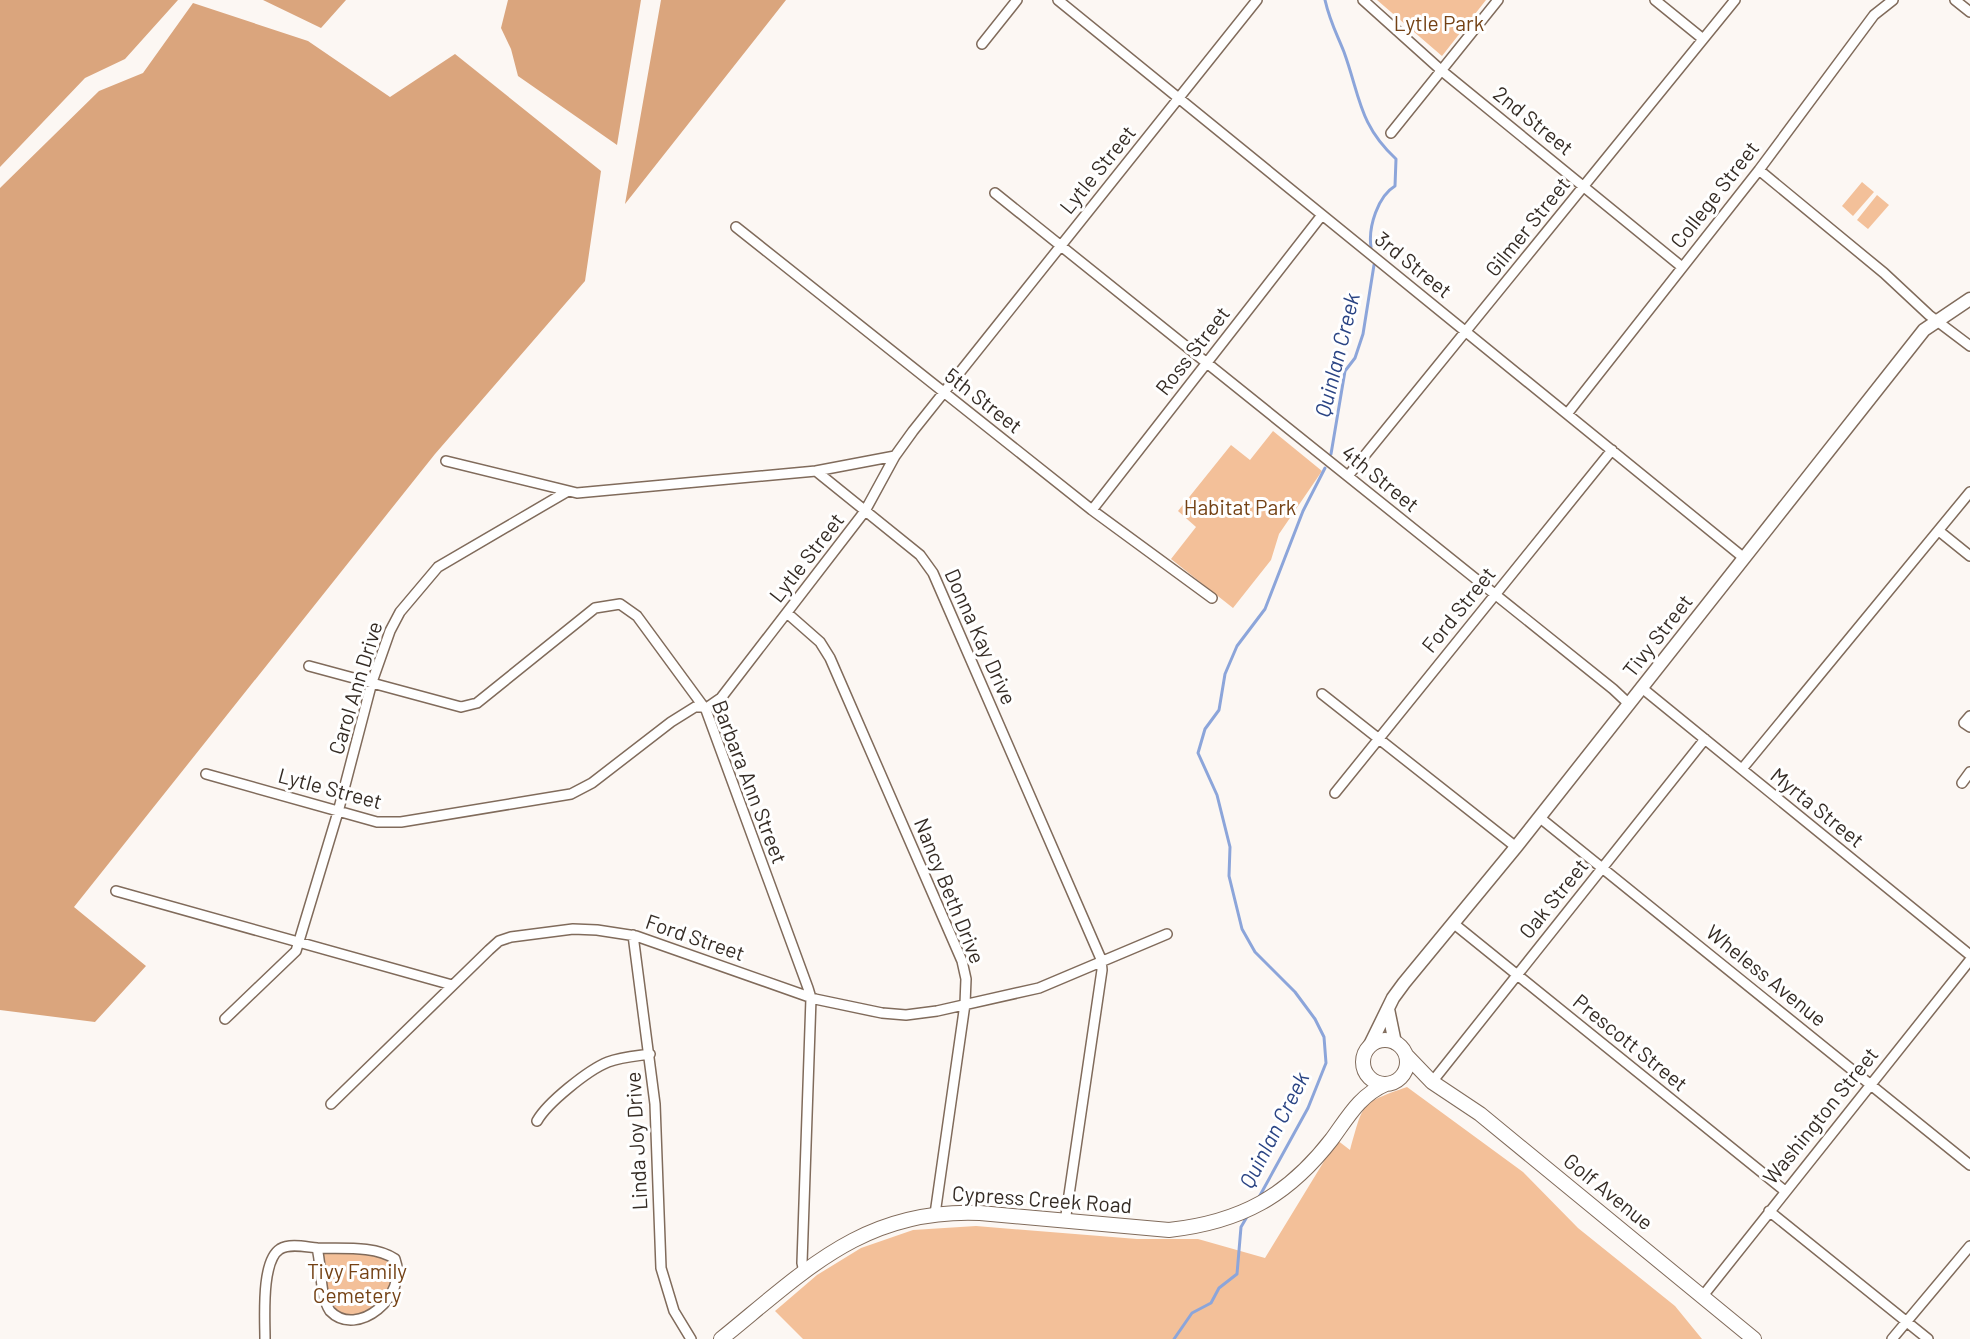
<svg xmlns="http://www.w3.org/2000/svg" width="1970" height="1339" font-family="Barlow,sans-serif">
  <rect width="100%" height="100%" fill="#fcf7f3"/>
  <!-- green -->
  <path fill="#f3c099" d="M1377 0H1486L1442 56Z
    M1862 182 1874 192 1853 216 1842 206Z
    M1877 195 1889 205 1868 229 1857 220Z
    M1273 431 1322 471 1279 534 1271 560 1233 608 1171 559 1196 527 1178 511 1231 445 1250 460Z
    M1407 1087 1523 1172 1578 1228 1675 1306 1702 1339H803L775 1311 817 1275 861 1248 913 1230 976 1226 1137 1239H1198L1265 1258 1337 1140 1350 1150C1364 1102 1359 1104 1407 1087Z
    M321 1251C340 1252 369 1248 385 1259 402 1270 389 1302 375 1310 367 1315 357 1317 348 1320 322 1302 325 1280 321 1251Z"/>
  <!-- forest -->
  <path fill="#daa57d" d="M0 0H178L125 59 85 78 0 167Z
    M263 0H346L321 28Z
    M508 0H641L617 145 518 76 511 49 501 28Z
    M661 0H786L625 204Z
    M193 3 308 41 390 97 455 54 601 171 585 281 435 454 74 907 146 966 95 1022 0 1010V188L99 91 143 73Z"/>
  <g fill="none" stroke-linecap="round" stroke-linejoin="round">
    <!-- stream -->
    <path stroke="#8ca5da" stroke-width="3" d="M1325 0C1330 22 1336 32 1344 52 1360 96 1359 125 1396 159L1395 186C1378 196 1368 227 1371 247
      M1331 454 1345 371 1355 358 1363 334 1374 265
      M1258 1199 1308 1108 1326 1063 1324 1037 1315 1019 1295 992 1255 952 1242 929 1229 876 1230 847 1217 795 1198 753 1205 729 1219 710 1225 674 1237 646 1265 609 1303 511 1325 468
      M1174 1339 1192 1313 1211 1303 1219 1288 1237 1274 1241 1227 1248 1215"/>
    <defs>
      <path id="minor" d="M1058 0 1744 558
        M1363 0 1442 71 1682 267
        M1655 0 1703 39
        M1955 0 1970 12
        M982 44 1017 0
        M1391 133 1498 0
        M1759 170 1884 273 1929 315 1970 346
        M995 193 1613 689 1629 704
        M736 227 1092 510 1212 598
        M1567 414 1759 170 1874 15 1893 0
        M446 461 577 493 816 471 920 555 933 573 1101 959 1102 970 1065 1222
        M816 471 895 456
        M1348 476 1735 0
        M1092 510 1322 215
        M1939 531 1970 556
        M787 613 820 642 830 658 962 961 966 979 965 1004 935 1214
        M309 666 461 707 477 703 595 608 620 604 637 616 706 710 808 988 811 998 802 1263 804 1272
        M1642 688 1970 955
        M1322 694 1516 847
        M1970 716 1964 723 1970 727
        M1742 769 1970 492
        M206 774 377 822H401L571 794 592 783 671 722 695 707H708L721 698 865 511 895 456 913 431 1257 0
        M1962 783 1970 772
        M1335 793 1612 450
        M1539 817 1970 1165
        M116 891 452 985
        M1453 923 1785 1191
        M633 935 655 1104 661 1268 674 1311 691 1339
        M225 1019 296 951 338 812 372 682 390 631 400 612 438 567 568 491
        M1432 1082 1705 739
        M331 1104 489 950 499 941 511 937 573 929 597 930 636 936 815 999 882 1013 906 1015 937 1011 1039 988 1167 934
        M537 1121C547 1103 588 1070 608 1062 621 1057 636 1056 650 1054
        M1769 1211 1928 1339
        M317 1248C340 1249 375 1245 395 1259 409 1296 357 1339 330 1311 319 1294 322 1267 317 1248Z
        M1702 1297 1970 960
        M265 1339C265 1318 261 1261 280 1249 290 1243 306 1247 317 1248
        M1892 1339 1970 1246"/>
      <path id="tertiary" d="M1388 1009 1395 1043
        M1369 1047 1393 998 1404 983 1516 847 1924 330 1970 299"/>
      <path id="secondary" d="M1363 1062a22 22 0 1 1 44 0a22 22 0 1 1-44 0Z
        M1407 1056 1432 1082 1480 1114 1754 1339
        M721 1339C805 1271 864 1208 980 1213L1169 1230C1241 1222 1288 1196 1332 1139 1348 1117 1360 1095 1386 1084"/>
    </defs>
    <!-- minor casing -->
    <use href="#minor" stroke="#806b5b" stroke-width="12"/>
    <!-- tertiary casing -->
    <use href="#tertiary" stroke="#806b5b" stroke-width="15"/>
    <!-- secondary casing -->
    <use href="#secondary" stroke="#806b5b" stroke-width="16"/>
    <!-- minor -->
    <use href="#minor" stroke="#fff" stroke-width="9"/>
    <!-- tertiary -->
    <use href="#tertiary" stroke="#fff" stroke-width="12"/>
    <!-- secondary -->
    <use href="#secondary" stroke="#fff" stroke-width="14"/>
  </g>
  <g text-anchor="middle" stroke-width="6" stroke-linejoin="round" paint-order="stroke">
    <!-- park labels -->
    <g font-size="21" fill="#744215" stroke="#fff">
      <text x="1439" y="31">Lytle Park</text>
      <text x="1240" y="515">Habitat Park</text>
      <text x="357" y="1279">Tivy Family<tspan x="357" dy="24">Cemetery</tspan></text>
    </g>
    <!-- street labels -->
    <g font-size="21" fill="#352c25" stroke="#fff">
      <text transform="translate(1533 121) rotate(39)" y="7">2nd Street</text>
      <text transform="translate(1098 170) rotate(-51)" y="7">Lytle Street</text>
      <text transform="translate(1715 195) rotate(-52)" y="7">College Street</text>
      <text transform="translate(1528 227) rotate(-51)" y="7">Gilmer Street</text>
      <text transform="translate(1413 265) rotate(39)" y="7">3rd Street</text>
      <text transform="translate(1193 351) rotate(-52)" y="7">Ross Street</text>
      <text transform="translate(983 401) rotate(38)" y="7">5th Street</text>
      <text transform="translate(1380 479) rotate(39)" y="7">4th Street</text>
      <text transform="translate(807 558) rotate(-52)" y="7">Lytle Street</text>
      <text transform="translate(1459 610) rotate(-51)" y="7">Ford Street</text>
      <text transform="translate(1658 636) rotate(-52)" y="7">Tivy Street</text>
      <text transform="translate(980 637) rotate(66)" y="7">Donna Kay Drive</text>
      <text transform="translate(356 688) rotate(-73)" y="7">Carol Ann Drive</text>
      <text transform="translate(749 782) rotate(69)" y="7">Barbara Ann Street</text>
      <text transform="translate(330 789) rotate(15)" y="7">Lytle Street</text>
      <text transform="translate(1817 808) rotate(39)" y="7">Myrta Street</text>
      <text transform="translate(949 891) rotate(68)" y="7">Nancy Beth Drive</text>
      <text transform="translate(1554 899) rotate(-51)" y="7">Oak Street</text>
      <text transform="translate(695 938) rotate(19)" y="7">Ford Street</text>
      <text transform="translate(1766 976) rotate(39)" y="7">Wheless Avenue</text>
      <text transform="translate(1630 1043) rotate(39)" y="7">Prescott Street</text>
      <text transform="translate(1821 1116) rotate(-51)" y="7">Washington Street</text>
      <text transform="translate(637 1141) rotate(-93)" y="7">Linda Joy Drive</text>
      <text transform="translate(1608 1192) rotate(39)" y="7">Golf Avenue</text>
      <text transform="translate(1042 1200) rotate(4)" y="7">Cypress Creek Road</text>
    </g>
    <!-- water labels -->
    <g font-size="22" font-style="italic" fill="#2a4484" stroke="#fff">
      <text transform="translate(1337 355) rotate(-76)" y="8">Quinlan Creek</text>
      <text transform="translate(1274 1130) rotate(-63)" y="8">Quinlan Creek</text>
    </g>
  </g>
</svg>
